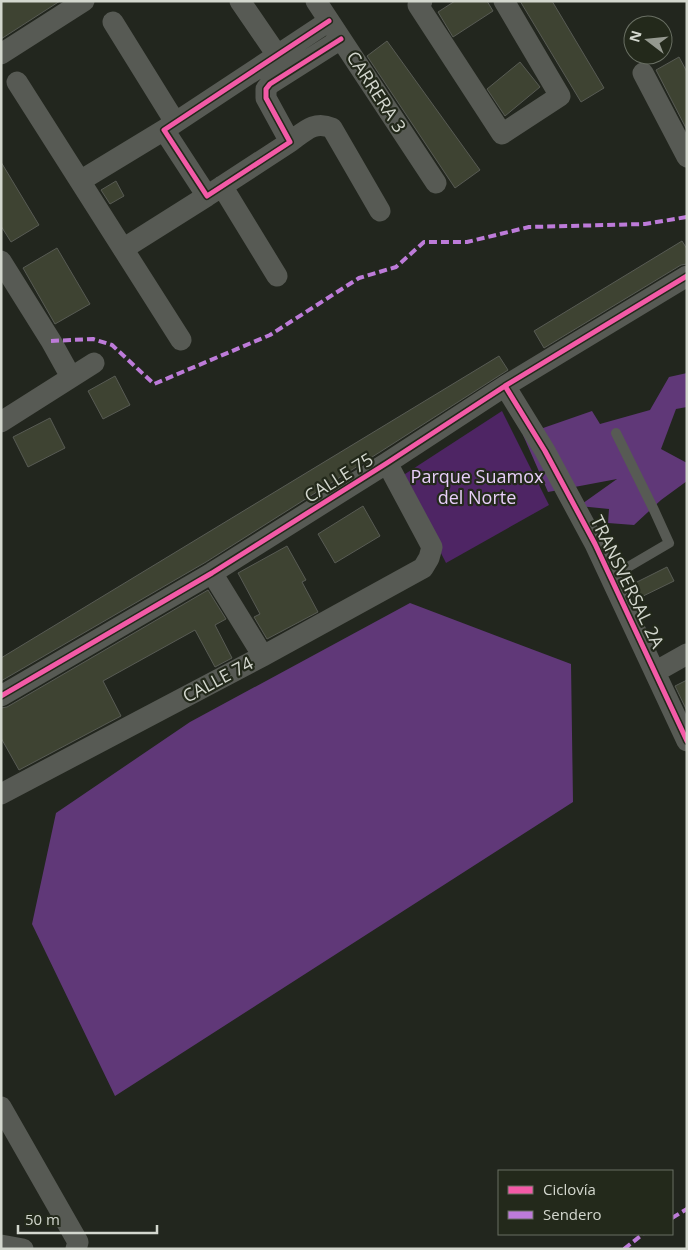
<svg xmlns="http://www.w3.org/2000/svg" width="688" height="1250" font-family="'Open Sans',sans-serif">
  <rect width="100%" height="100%" fill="#22261e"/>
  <!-- green -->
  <path fill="#4e2564" d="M502 411 549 505 446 563 402 476Z"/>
  <!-- forest -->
  <path fill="#603878" d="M687 373V407L676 409 661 449 687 463V481L661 500 634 525 608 523 609 509 579 506 617 479 548 492 523 435 592 411 600 424 650 410 669 377Z
    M410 603 571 664 573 802 115 1096 32 924 56 813 190 722Z"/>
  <!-- building -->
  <path fill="#3e4332" stroke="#585b54" d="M1 1H60L1 39Z
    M455 1H487L493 11 453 37 438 12Z
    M520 1H552L604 88 581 102Z
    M387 41 480 170 455 188 367 56Z
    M679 57 687 72V130L656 70Z
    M520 62 540 87 505 116 487 89Z
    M1 162 39 225 11 242 1 226Z
    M116 181 124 196 110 204 101 190Z
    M682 241 687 249V264L681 265 544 348 534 331Z
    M57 248 90 304 55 324 23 268Z
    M499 356 508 370 380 452 206 562 1 681V658Z
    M115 376 130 405 103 419 88 391Z
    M50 418 65 448 28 467 13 437Z
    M363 506 380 536 335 563 318 534Z
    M287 546 306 580 302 582 318 612 267 639 254 617 260 614 238 573Z
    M667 567 674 581 635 600 629 586Z
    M208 590 226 619 215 625 232 658 215 667 195 630 103 681 121 716 19 770 1 738V708L7 707Z
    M687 680V711L675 686Z"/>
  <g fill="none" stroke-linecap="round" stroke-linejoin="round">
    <!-- lane -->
    <path stroke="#575a54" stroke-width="10" d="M611 577 669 543 654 510 616 433"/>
    <!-- street -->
    <path stroke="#575a54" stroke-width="21" d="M240 1 277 55
      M316 1 436 183
      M422 1 418 5 502 134 560 96 504 1
      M329 21 164 130 207 196 290 142 266 98V89L270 84 341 39
      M113 22 175 122
      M1 54 84 1
      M643 73 687 157
      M17 82 181 340
      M290 142C304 132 314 120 332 128L380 211
      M80 181 164 130
      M222 186 277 276
      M123 249 207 196
      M1 261 51 341 71 377
      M505 386 545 451 595 544 687 741
      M1 422 94 363
      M212 573 263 656
      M655 672 687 654
      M1 696 212 573 387 463 505 386 687 276
      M1 794 263 656 423 568 429 558 432 547 387 463
      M1 1107 78 1242 76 1249
      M1 1245 23 1249"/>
    <!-- quiet -->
    <path stroke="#bd7bd9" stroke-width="4" stroke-dasharray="8 4" stroke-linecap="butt" d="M51 341 93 339 112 345 154 384 270 335 359 278 396 267 424 242H467L529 227 645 224 687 217
      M672 1218 687 1209
      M624 1249 643 1234"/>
    <defs>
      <path id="cycleway" d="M329 21 164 130 207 196 290 142 266 98V89L270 84 341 39
        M505 386 545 451 595 544 687 741
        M1 696 212 573 387 463 505 386 687 276"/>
    </defs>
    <!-- cycleway casing -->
    <use href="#cycleway" stroke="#23291b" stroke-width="8"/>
    <!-- cycleway -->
    <use href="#cycleway" stroke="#f35aa7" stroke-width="5"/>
  </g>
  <g text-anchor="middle" stroke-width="4.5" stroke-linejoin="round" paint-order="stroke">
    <!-- street labels -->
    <g font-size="18" fill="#d3d7ce" stroke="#23291b">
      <text transform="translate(376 92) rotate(57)" y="6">CARRERA 3</text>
      <text transform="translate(339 478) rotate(-32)" y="6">CALLE 75</text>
      <text transform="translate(627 582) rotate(64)" y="6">TRANSVERSAL 2A</text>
      <text transform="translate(218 680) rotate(-28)" y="6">CALLE 74</text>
    </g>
    <!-- park labels -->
    <g font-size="18" fill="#e8cff9" stroke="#23291b">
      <text x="477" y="483">Parque Suamox<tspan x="477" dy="21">del Norte</tspan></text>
    </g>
  </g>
  <!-- border -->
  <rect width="688" height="1250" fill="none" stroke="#d3d7ce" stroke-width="5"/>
  <!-- legend -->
  <rect x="498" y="1170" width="175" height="65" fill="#23291b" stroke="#696f63"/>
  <rect x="508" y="1186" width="25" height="8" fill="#f35aa7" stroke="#696f63"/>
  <text x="543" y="1195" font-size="15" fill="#d3d7ce">Ciclovía</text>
  <rect x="508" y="1211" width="25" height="8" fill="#bd7bd9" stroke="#696f63"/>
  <text x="543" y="1220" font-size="15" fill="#d3d7ce">Sendero</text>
  <!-- north arrow -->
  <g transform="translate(648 40) rotate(286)"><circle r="24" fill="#23291b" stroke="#696f63"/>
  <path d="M0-4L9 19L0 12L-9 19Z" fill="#959990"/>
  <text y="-8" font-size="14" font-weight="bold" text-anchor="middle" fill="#d3d7ce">N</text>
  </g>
  <!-- scale -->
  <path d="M18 1225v8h139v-8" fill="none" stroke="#d3d7ce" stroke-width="2.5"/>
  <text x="25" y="1225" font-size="15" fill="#d3d7ce" stroke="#23291b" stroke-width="4" paint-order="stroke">50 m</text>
</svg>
